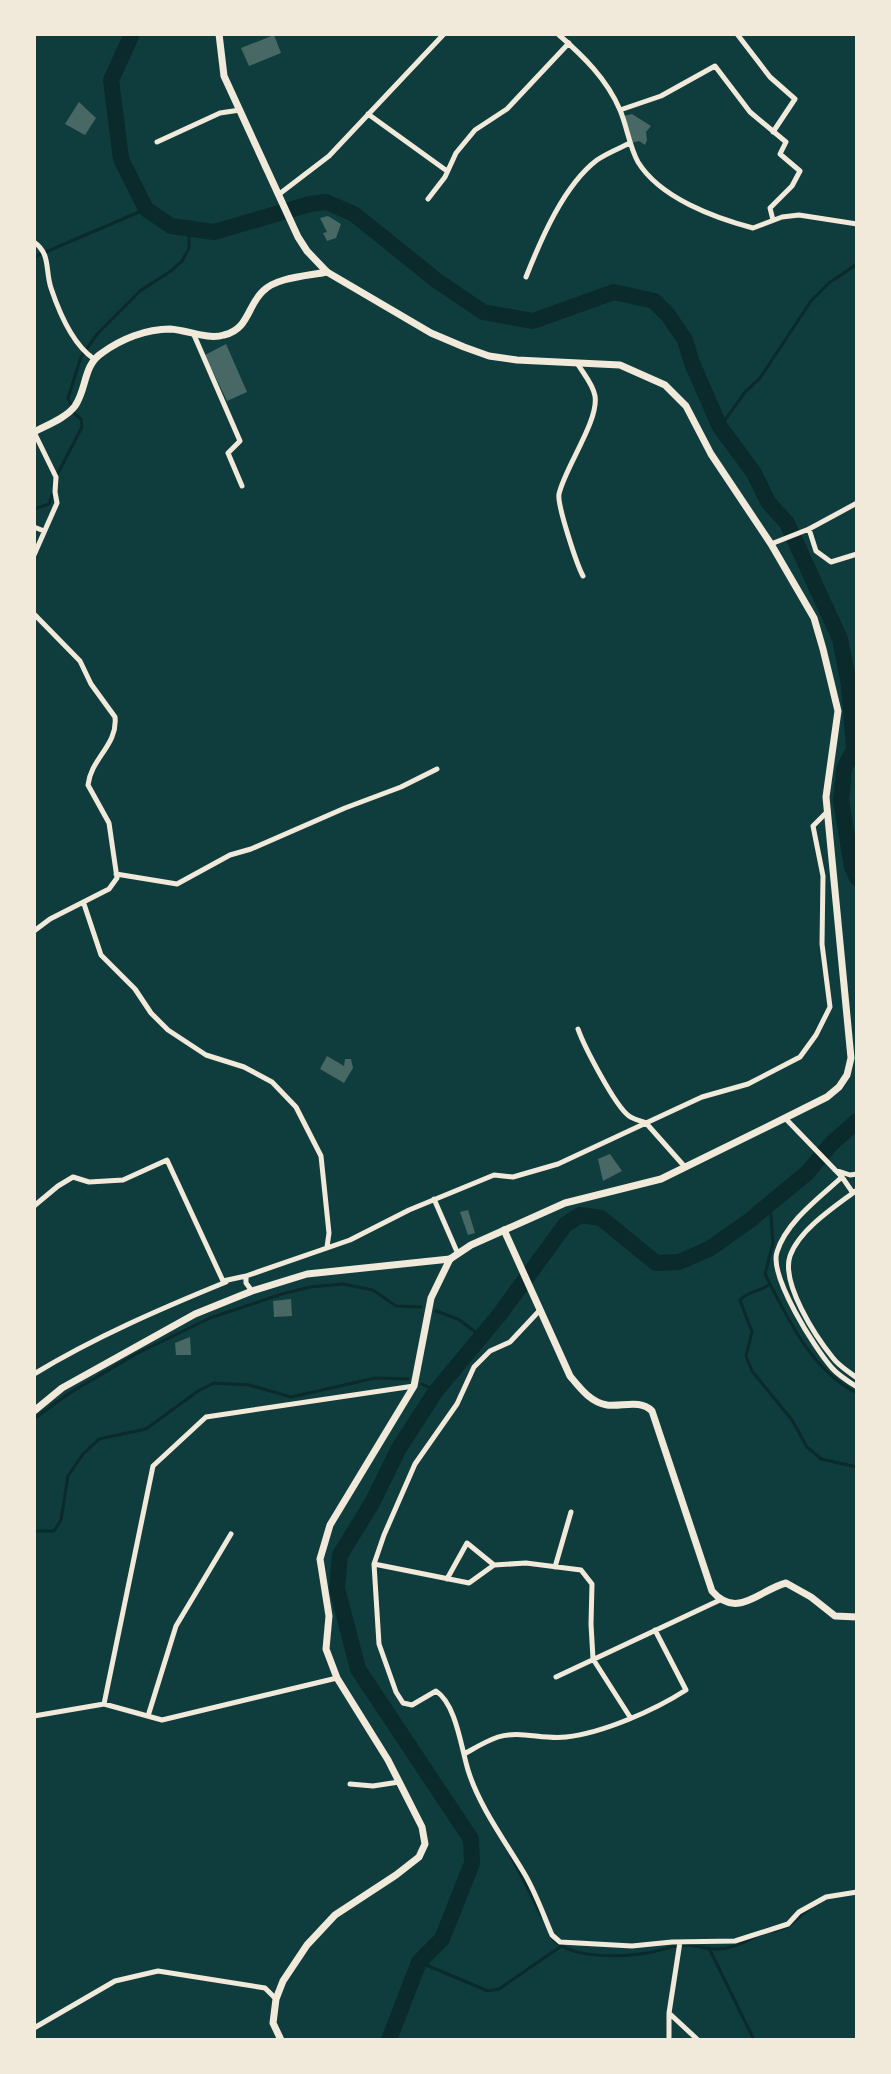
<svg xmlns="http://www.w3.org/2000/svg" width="891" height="2074" font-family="'Zilla Slab',serif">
  <rect width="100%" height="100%" fill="#0f3d3e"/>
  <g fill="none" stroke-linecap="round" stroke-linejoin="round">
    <!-- stream -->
    <path stroke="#0a2a2b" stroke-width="3" d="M34 257 146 209
      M720 427 745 392 760 378 811 301 829 283 857 264
      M56 477 82 427 81 419 75 414 68 398 81 357 97 334 140 291 171 271 182 261 189 248V228
      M34 509 49 504 53 492
      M34 538V540
      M770 1204 773 1243 765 1274 770 1284C760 1292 748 1291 740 1300L752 1332 746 1356 752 1371 792 1420 807 1447 821 1459 857 1467
      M771 1286C791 1325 815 1373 857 1393
      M436 1311 458 1319 481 1336
      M422 1384 436 1391
      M34 1419 68 1394 136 1354 210 1318 282 1294 310 1287 343 1284 373 1290 396 1306 421 1307
      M34 1531H54L61 1520 68 1476 83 1454 99 1439 146 1429 198 1391 214 1383 249 1385 291 1397 375 1378 408 1379
      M511 1856 542 1917
      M774 1931 787 1927 810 1908
      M550 1935C565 1960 622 1957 648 1953 660 1951 671 1946 684 1945 694 1945 704 1948 714 1949 729 1950 742 1943 755 1937
      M709 1948 754 2040
      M419 1962 488 1991 499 1989 560 1947"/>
    <!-- river -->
    <path stroke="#0a2a2b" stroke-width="16" d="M132 34 111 80 121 159 146 209 171 226 214 232 310 204 326 202 354 214 436 280 483 312 533 321 614 292 654 301 668 315 685 340 692 363 720 427 754 473 768 502 787 523 840 639 849 685 854 749 844 769 841 801 852 867 857 878
      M389 2040 419 1962 442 1939 472 1863 471 1839 358 1669 337 1588 340 1555 372 1503 399 1448 436 1391 500 1314 565 1225 580 1215 601 1218 656 1263 679 1262 709 1249 749 1221 808 1172 831 1144 857 1121"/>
  </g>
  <!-- building -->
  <path fill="#486865" d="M274 35 281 53 249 66 241 48Z
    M79 102 96 118 85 135 65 124Z
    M632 114 651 126 646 132 647 140 645 145 639 141 631 143 624 116Z
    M328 216 341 224 336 238 327 241 323 233 327 232 320 218Z
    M226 344 247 392 227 401 205 355Z
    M327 1056 344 1066 345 1059H351L353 1068 344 1083 320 1069Z
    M610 1154 622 1171 603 1181 598 1159Z
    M468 1210 475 1233 468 1235 460 1212Z
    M291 1299 292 1316 274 1317 273 1301Z
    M190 1337 191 1355H176L175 1343Z"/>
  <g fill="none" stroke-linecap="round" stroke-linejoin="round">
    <!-- minor -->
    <path stroke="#f1e9da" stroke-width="5" d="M558 34C583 56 607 79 620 110 627 126 629 146 638 162 660 198 715 218 753 228L782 217 799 215 857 224
      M737 34 770 77 795 99 773 132
      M620 110 661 96 715 66 750 112 786 142 780 154 800 171 792 186 770 208 773 220
      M368 114 447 171
      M157 142 220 113 240 110
      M278 195 329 156 444 34
      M428 199 445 177 456 153 475 130 507 109 569 43
      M34 242C51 254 45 270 51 288 59 312 72 344 94 359
      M526 277C541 239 564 185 597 160 607 153 620 148 630 143
      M194 335 240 441 228 453 242 486
      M577 363C583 373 593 384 595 396 599 421 565 467 559 494 557 505 577 565 583 576
      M34 527 44 531
      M809 529 816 551 831 562 857 554
      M771 544 809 529 857 503
      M34 555 57 503 55 492 56 477 34 432
      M34 614 80 661 91 684 115 717C118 745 91 758 88 785L109 823 117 878 109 889 50 919 34 931
      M116 874 177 884 230 855 251 849 345 808 401 787 437 769
      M84 904 101 955 135 989 151 1013 168 1030 206 1055 244 1067 272 1082 296 1107 321 1156 329 1233 327 1247
      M578 1029C584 1046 615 1106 629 1116 633 1119 641 1121 646 1123L702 1097 748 1084 800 1057 816 1035 830 1007 822 944 823 876 813 826 828 811
      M785 1118 842 1177 853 1193
      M835 1170 850 1175 857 1174
      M842 1177C819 1198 786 1222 777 1252 769 1276 815 1349 832 1368 838 1375 849 1382 857 1387
      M857 1190C835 1206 799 1230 790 1256 781 1283 815 1336 833 1358 839 1366 849 1372 857 1378
      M434 1199 458 1254
      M34 1206 58 1186 73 1177 89 1182 123 1180 167 1160 223 1281 246 1276
      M252 1291 246 1283V1276L350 1240 409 1210 494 1175 513 1177 558 1164 646 1123 685 1167
      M540 1310 510 1342 490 1351 474 1367 457 1404 415 1464 384 1535 374 1564 379 1644 396 1692 403 1703 412 1705 436 1691C456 1704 461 1747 468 1770 479 1806 505 1841 524 1873 536 1893 543 1914 552 1935L560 1942 632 1946 672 1942 735 1941 788 1924 799 1912 826 1897 857 1892
      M34 1374C95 1337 160 1309 226 1282
      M374 1564 469 1583 494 1565
      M555 1567 571 1512
      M447 1579 467 1543 494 1565 526 1563 581 1570 592 1584 591 1624 593 1659 630 1717
      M556 1677 720 1600
      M104 1704 153 1466 206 1417 414 1386
      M34 1716 104 1704 162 1720 337 1678
      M148 1716 176 1626 231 1534
      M464 1754C475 1748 486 1741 498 1737 520 1730 543 1740 566 1737 603 1733 655 1710 686 1690L655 1630
      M350 1784 373 1786 399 1782
      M670 2014 698 2040
      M34 2028 115 1981 158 1971 265 1988 276 1999
      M669 2040V2013L680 1942"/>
    <!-- secondary -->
    <path stroke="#f1e9da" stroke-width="7" d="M34 432C47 425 66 418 75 406 87 389 83 365 102 353 121 339 146 329 170 329 188 330 207 340 224 335 249 329 247 306 263 291 277 277 308 276 327 272
      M504 1230 570 1376C580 1388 590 1402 607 1405 622 1407 640 1399 652 1411L712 1591C737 1620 759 1590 786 1583L811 1597 835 1616 857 1617
      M34 1411 62 1388 195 1314 252 1291 307 1274 450 1259"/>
    <!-- primary -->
    <path stroke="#f1e9da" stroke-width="7" d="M219 34 224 76 298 237 307 251 327 272 431 333 464 347 489 356 517 360 620 365 665 385 686 406 711 454 771 544 814 618 823 649 838 711 826 797 851 1058 847 1075 839 1087 827 1097 785 1118 661 1179 565 1203 471 1245 450 1259 431 1298 414 1386 330 1525 320 1559 329 1616 326 1649 337 1678 388 1760 422 1827 425 1844 419 1857 396 1875 335 1915 307 1945 283 1981 276 1999 273 2023 281 2040"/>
  </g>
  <!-- border -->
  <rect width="891" height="2074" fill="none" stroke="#f1e9da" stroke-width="72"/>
</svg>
